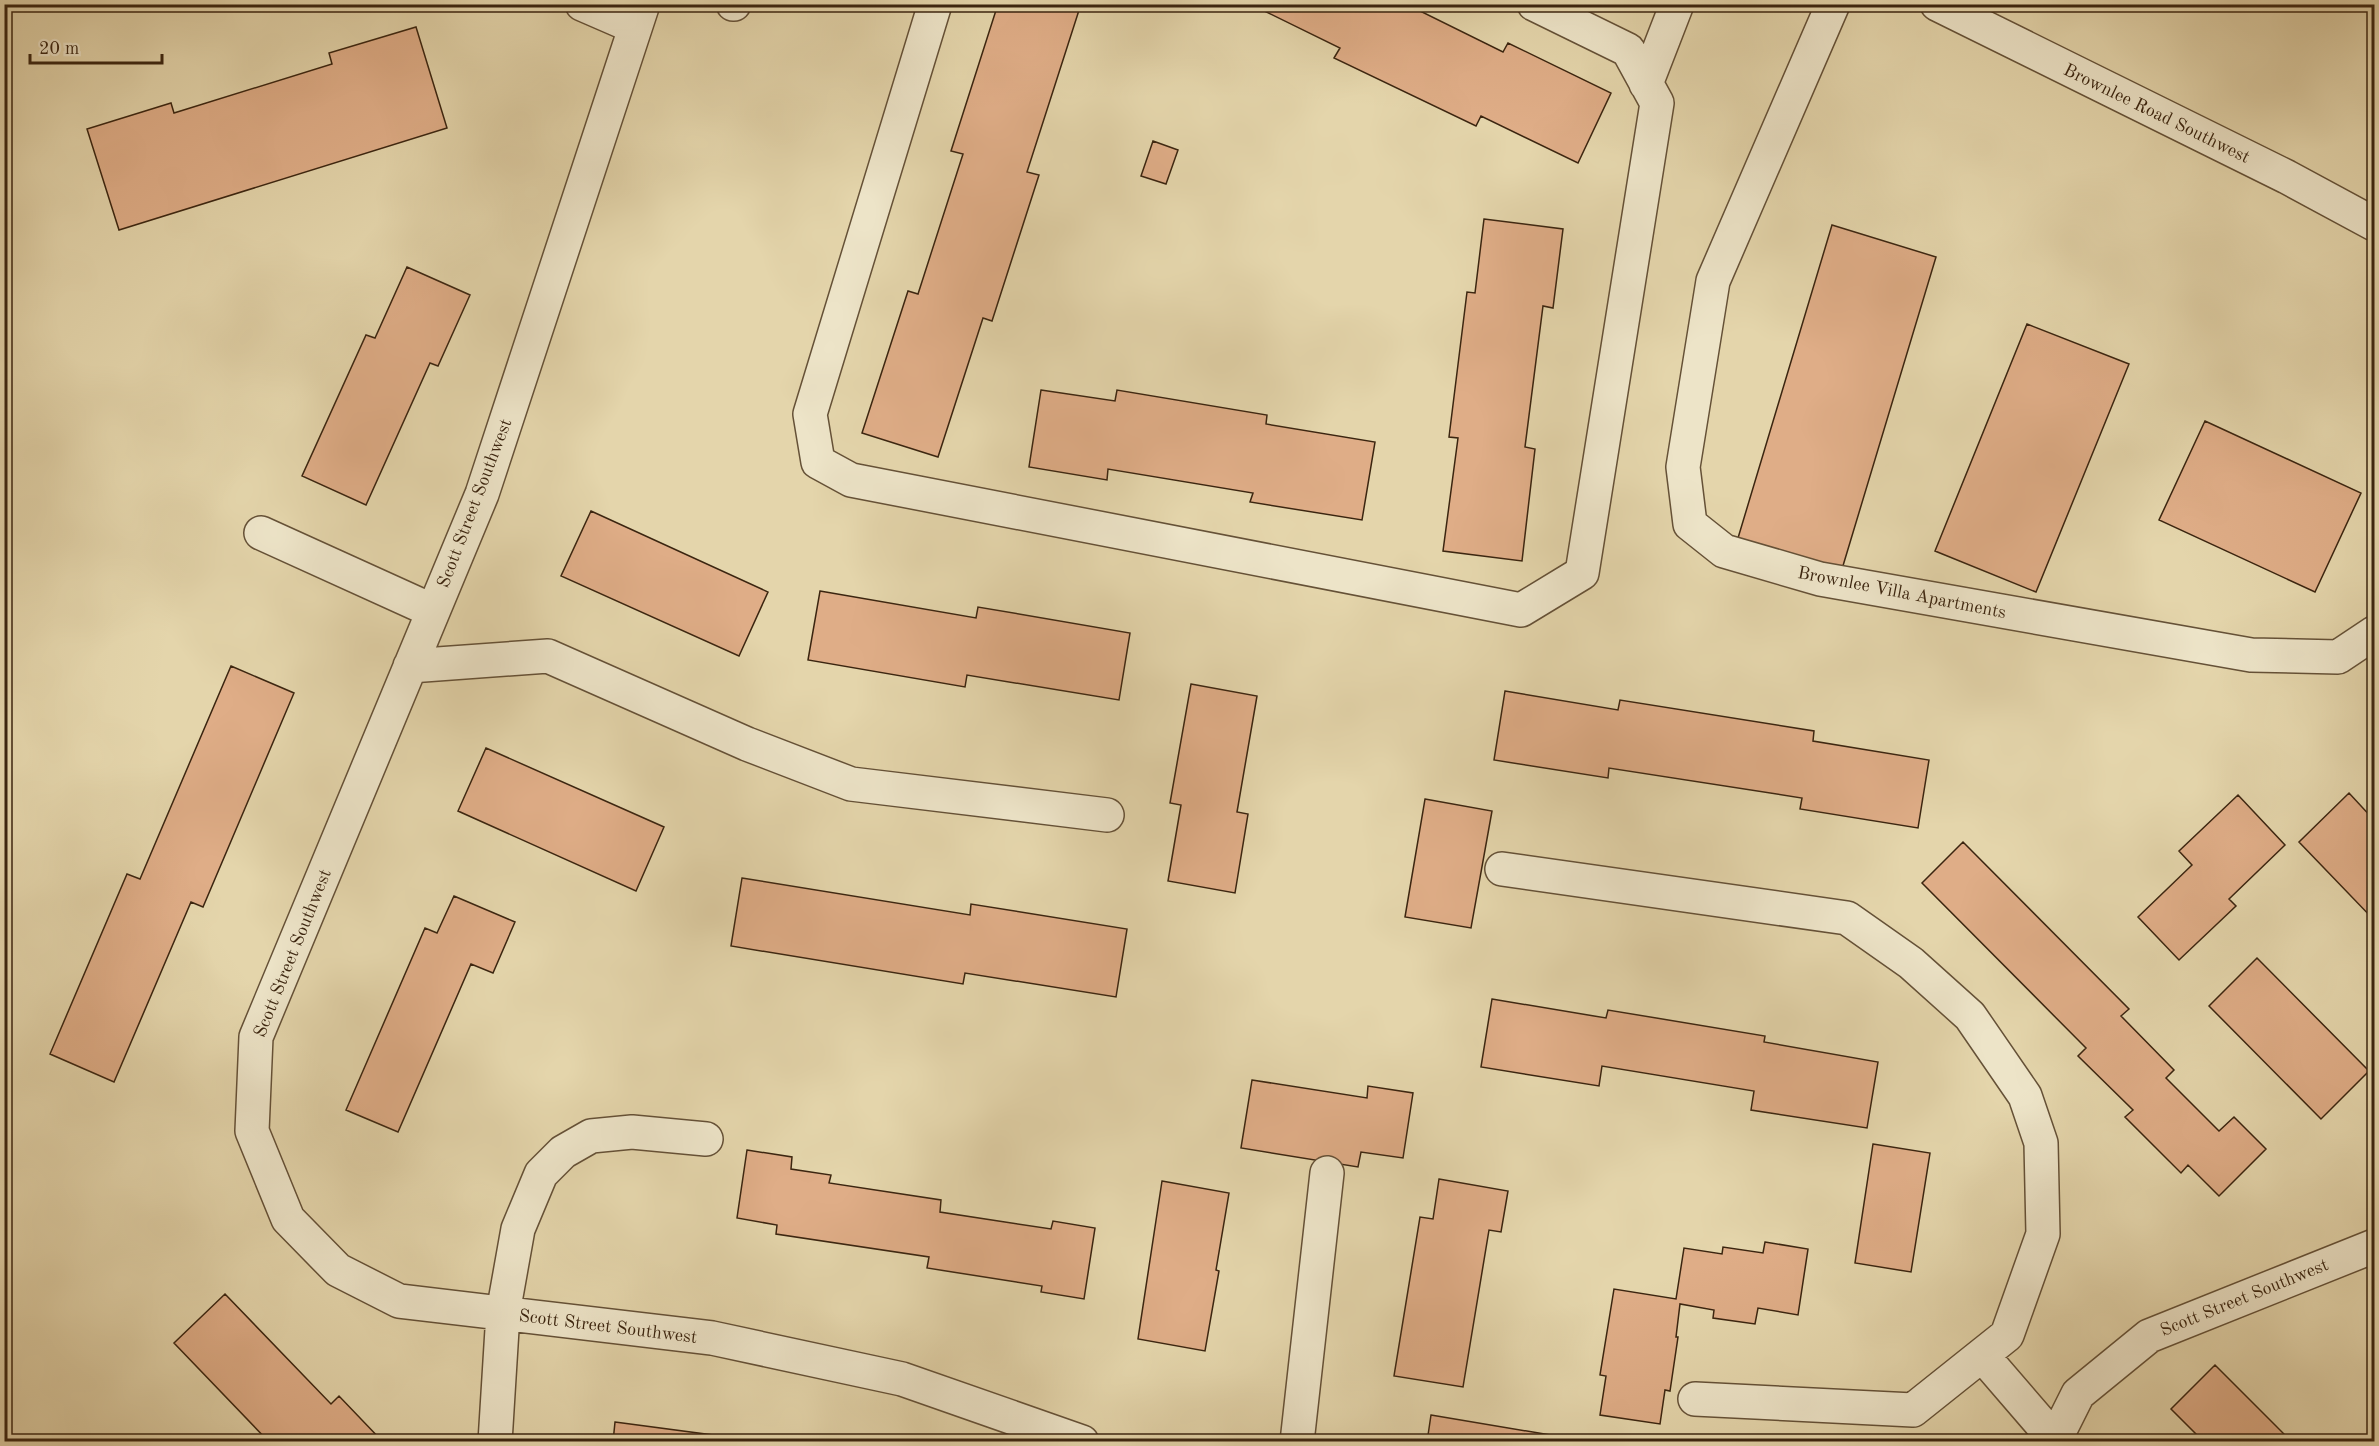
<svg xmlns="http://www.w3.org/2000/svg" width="2379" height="1446" font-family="'Old Standard TT',serif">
  <rect width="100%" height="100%" fill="#e4d5ab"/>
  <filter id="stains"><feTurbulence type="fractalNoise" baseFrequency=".00333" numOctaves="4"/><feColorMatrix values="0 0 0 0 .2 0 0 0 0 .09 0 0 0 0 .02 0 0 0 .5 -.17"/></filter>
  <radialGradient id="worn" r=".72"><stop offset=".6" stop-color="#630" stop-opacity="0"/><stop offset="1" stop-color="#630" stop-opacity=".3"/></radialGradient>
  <!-- building -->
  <path fill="#dfad87" stroke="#3b2510" stroke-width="1.5" d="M998 4H1081L1027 172 1039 175 992 321 983 318 938 457 862 433 908 291 918 294 963 154 951 151Z
    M1250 4H1406L1503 52 1508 43 1611 93 1578 163 1481 116 1476 126 1334 58 1340 48Z
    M416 27 447 128 119 230 87 129 171 103 174 113 332 64 329 53Z
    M1153 141 1178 150 1166 184 1141 176Z
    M1484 219 1563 229 1553 308 1543 306 1525 447 1535 449 1522 561 1443 551 1458 438 1449 437 1467 292 1475 293Z
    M1832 225 1936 257 1839 579 1735 548Z
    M407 267 470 295 438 366 430 363 366 505 302 476 366 335 375 338Z
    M2027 324 2129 364 2036 592 1935 551Z
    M1041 390 1115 401 1117 390 1267 415 1266 424 1375 442 1362 520 1250 502 1253 493 1108 469 1107 480 1029 467Z
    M2205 421 2361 493 2315 592 2159 520Z
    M591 511 768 592 739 656 561 576Z
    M820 591 976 618 978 607 1130 633 1119 700 967 675 965 687 808 660Z
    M231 666 294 693 203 907 191 902 114 1082 50 1054 127 874 140 879Z
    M1191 684 1257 696 1237 812 1248 814 1235 893 1168 881 1181 805 1170 803Z
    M1505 691 1618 710 1620 700 1814 731 1813 741 1929 760 1918 828 1800 809 1802 798 1609 768 1608 778 1494 760Z
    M486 748 664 827 636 891 458 811Z
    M2349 793 2374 820V920L2299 842Z
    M2238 795 2285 845 2229 899 2236 906 2179 960 2138 917 2192 865 2179 851Z
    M1425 799 1492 811 1471 928 1405 917Z
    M1963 842 2129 1009 2121 1016 2174 1070 2166 1078 2219 1131 2234 1117 2266 1149 2219 1196 2188 1165 2181 1173 2125 1117 2133 1110 2078 1056 2086 1048 1922 883Z
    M742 878 970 915 971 904 1127 929 1116 997 965 973 963 984 731 946Z
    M454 896 515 922 493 973 471 964 398 1132 346 1110 425 928 437 933Z
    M2257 958 2369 1071 2321 1119 2209 1006Z
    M1492 999 1606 1018 1608 1010 1765 1036 1764 1042 1878 1062 1867 1128 1751 1110 1754 1091 1602 1066 1599 1086 1481 1067Z
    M1252 1080 1367 1098 1368 1086 1413 1093 1403 1158 1361 1152 1358 1167 1241 1148Z
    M1873 1144 1930 1153 1911 1272 1855 1263Z
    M747 1150 792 1157 791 1169 831 1175 829 1183 941 1200 940 1212 1051 1229 1053 1221 1095 1228 1084 1299 1041 1292 1042 1286 927 1268 929 1257 776 1234 777 1225 737 1218Z
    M1439 1179 1508 1191 1501 1232 1489 1230 1463 1387 1394 1376 1420 1217 1433 1219Z
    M1162 1181 1229 1193 1216 1270 1219 1271 1205 1351 1138 1339Z
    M1765 1242 1808 1249 1798 1315 1758 1308 1755 1324 1713 1318 1714 1310 1680 1304 1676 1337H1678L1670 1391 1665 1390 1660 1424 1600 1415 1606 1376 1600 1375 1614 1289 1676 1299 1684 1248 1722 1254 1723 1247 1763 1253Z
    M225 1294 331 1404 339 1396 383 1442H269L174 1343Z
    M2215 1365 2292 1442H2192L2198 1436 2171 1409Z
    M1431 1415 1586 1441 1427 1442Z
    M615 1422 728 1437V1442H613Z"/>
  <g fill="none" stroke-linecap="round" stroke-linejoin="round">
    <defs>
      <path id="minor" d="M582 4 635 27
        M643 4 482 494 256 1037 252 1131 288 1219 338 1270 399 1301 712 1338 902 1379 1082 1442
        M733 4H734
        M935 4 810 414 818 462 851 480 1521 610 1582 573 1657 103 1628 50 1534 4
        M1833 4 1713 281 1683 467 1690 524 1724 551 1820 579 2251 655 2338 657 2374 633
        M1937 4 2287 177 2374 224
        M1646 84 1677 4
        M261 533 433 611
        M410 666 548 656 747 744 851 784 1107 815
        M1502 869 1847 918 1911 963 1970 1016 2025 1096 2041 1143 2043 1234 2007 1335 1913 1410 1695 1399
        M1982 1355 2057 1442
        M495 1442 503 1313 518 1229 541 1174 563 1152 591 1136 632 1132 706 1139
        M1297 1442 1327 1173
        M2054 1442 2078 1394 2149 1336 2374 1246"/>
    </defs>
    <!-- minor casing -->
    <use href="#minor" stroke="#655137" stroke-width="36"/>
    <!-- minor -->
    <use href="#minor" stroke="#ede4c8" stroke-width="33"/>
  </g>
  <g text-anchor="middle" stroke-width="6" stroke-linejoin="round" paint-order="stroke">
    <!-- street labels -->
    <g font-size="18" fill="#3b2510" stroke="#ede4c8">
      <text transform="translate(2157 113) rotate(26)" y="6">Brownlee Road Southwest</text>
      <text transform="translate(474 503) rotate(-69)" y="6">Scott Street Southwest</text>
      <text transform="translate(1902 592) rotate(11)" y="6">Brownlee Villa Apartments</text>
      <text transform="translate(292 953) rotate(-68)" y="6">Scott Street Southwest</text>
      <text transform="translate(2244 1297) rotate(-22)" y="6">Scott Street Southwest</text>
      <text transform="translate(608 1326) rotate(7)" y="6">Scott Street Southwest</text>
    </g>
  </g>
  <!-- margin -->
  <rect width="2379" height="1446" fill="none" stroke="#e4d5ab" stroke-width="24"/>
  <rect x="6" y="6" width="2367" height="1434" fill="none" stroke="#3b2510" stroke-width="3"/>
  <rect x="12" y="12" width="2355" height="1422" fill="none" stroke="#3b2510" stroke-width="1.5"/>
  <!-- scale -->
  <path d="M30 54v9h132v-9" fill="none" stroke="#3b2510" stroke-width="3"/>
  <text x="39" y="54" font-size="18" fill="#3b2510" stroke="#ede4c8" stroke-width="4.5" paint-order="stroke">20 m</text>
  <rect width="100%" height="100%" filter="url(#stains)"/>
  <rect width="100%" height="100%" fill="url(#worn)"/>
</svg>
